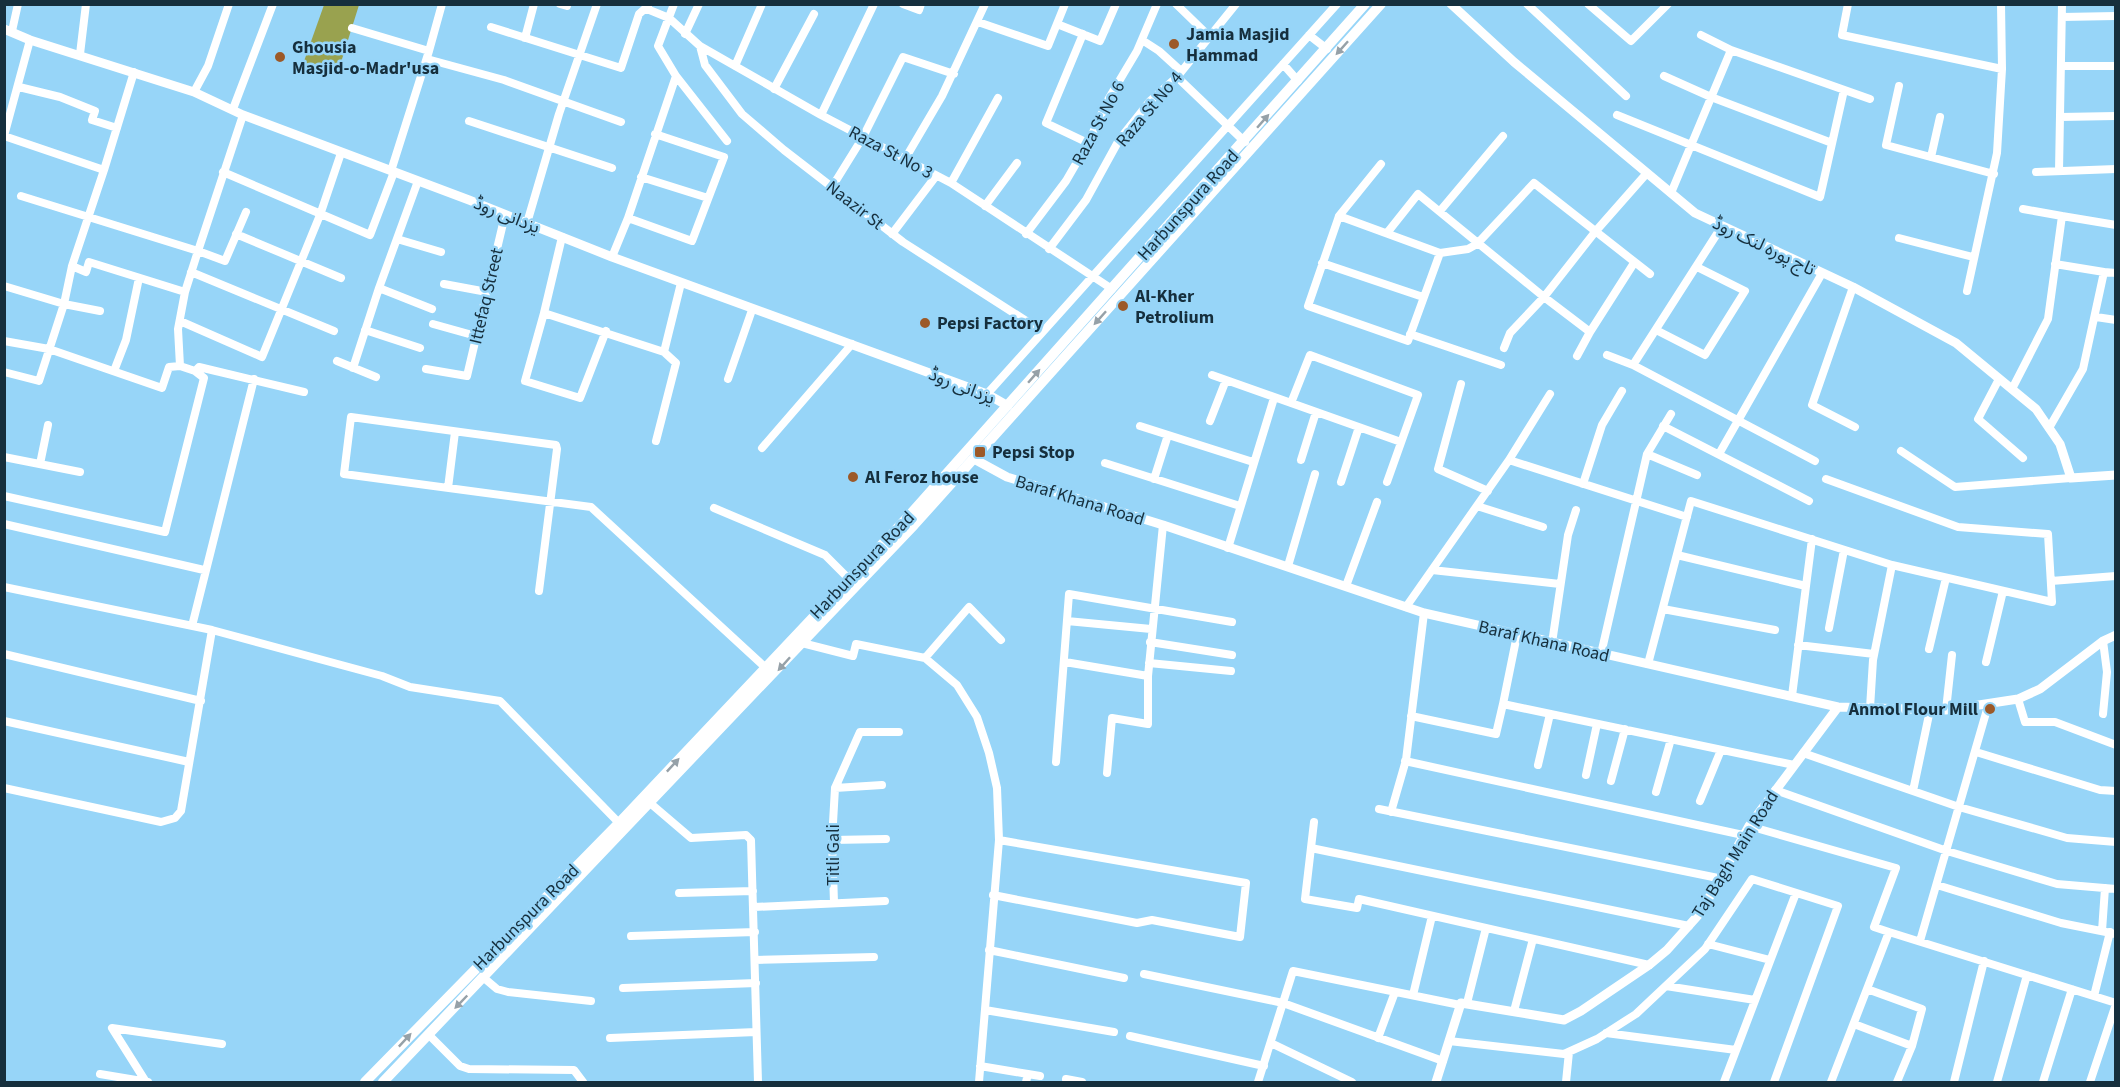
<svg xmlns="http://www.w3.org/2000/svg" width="2120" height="1087" font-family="'Source Sans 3','Noto Sans Arabic',sans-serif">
  <rect width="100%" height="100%" fill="#97d5f8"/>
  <!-- green -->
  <path fill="#99a24f" d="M324 5H359L337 75 303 64Z"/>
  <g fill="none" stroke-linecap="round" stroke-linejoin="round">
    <!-- minor -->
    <path stroke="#fff" stroke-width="8" d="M560 4 567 6
      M903 4 919 10 921 4
      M1176 4 1209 36
      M1527 4 1626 96
      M1588 4 1631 41 1668 4
      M1848 4 1842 35 2002 69
      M647 9 669 18 700 46 821 115 951 183 1112 289
      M2062 17 2116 16
      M978 22 1048 46 1065 4
      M1057 24 1100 41 1116 4
      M491 27 621 68 639 14 648 6
      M352 28 429 51 391 171
      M12 31 18 4
      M685 34 699 4
      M1083 34 1046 123 1088 143
      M1309 35 1327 49
      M1701 35 1731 50 1870 99
      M525 38 534 4
      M30 40 4 136 104 170 134 72
      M1142 40 1159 51 1181 71
      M700 46 705 65 742 114 784 150 903 242 1042 331
      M429 51 442 4
      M80 54 86 4
      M427 59 504 80 621 122
      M1283 64 1298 81
      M735 66 762 4
      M2062 66H2116
      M676 76 727 141
      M1664 76 1711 97 1832 143
      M1177 77 1245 142
      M1899 86 1886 145 1994 174
      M19 87 60 97 95 111 92 120 117 128
      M774 89 814 14
      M194 92 208 66 229 4
      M233 109 273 4
      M243 115 198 251 225 261 246 212
      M821 115 874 4
      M1617 115 1820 197 1844 90
      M2060 117 2116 116
      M469 121 612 168
      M1931 157 1940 117
      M905 159 942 96 985 4
      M2059 171 2062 4
      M223 172 370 235 394 172
      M2036 172 2116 169
      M641 177 708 198
      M951 183 998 98
      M832 187 863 137 903 57 954 74
      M1671 193 1731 50
      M985 206 1017 163
      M1440 211 1503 136
      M1339 216 1381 164
      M2062 216 2116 225
      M628 218 692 241 724 157 655 134
      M527 223 559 114 597 4
      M1722 226 1633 365 1815 461
      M1387 233 1418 194 1544 297 1595 232 1647 173
      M236 234 341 278
      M892 234 936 176
      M1026 234 1066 181 1088 143 1109 98 1137 51 1157 4
      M562 237 544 313 664 352 681 283
      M1899 238 1973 257
      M397 239 441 252
      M1049 249 1086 200 1119 140 1150 101 1177 77 1236 4
      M1440 253 1408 341 1308 306 1339 216 1440 253 1468 249 1477 244 1534 183 1650 274
      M612 257 628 218 676 76 658 46 674 4
      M1322 263 1423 297
      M72 266 86 272 89 262 185 292
      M191 272 334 331
      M2104 272 2116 273
      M444 284 487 292
      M4 286 64 304 100 311
      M1853 287 1812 405 1855 427
      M379 288 432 309
      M1967 291 1997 153 2002 69 2001 4
      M544 313 525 381 580 398 606 331
      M2096 317 2116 320
      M180 321 262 357 320 215 341 153
      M433 324 476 336
      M365 330 420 348
      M1658 331 1705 355 1745 291 1697 267
      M1410 334 1501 365
      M4 341 49 349 162 388 169 367 180 366
      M1504 348 1510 333 1544 297 1590 332 1634 263
      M1607 355 1633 365
      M1577 356 1590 332
      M337 361 376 377
      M353 368 379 288 418 181
      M426 369 467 376 505 215
      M114 371 126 340 139 278
      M195 371 199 367 304 392
      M4 372 39 381 64 304 72 266 104 170
      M1212 375 1401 442
      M728 379 752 310
      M1999 379 1978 419 2023 458
      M1461 384 1438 469 1488 491
      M2012 389 2048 319 2062 216 2023 209
      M987 394 1337 4
      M1291 403 1310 355 1418 395 1387 482
      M1210 421 1226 380
      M1140 426 1253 462
      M1663 426 1809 501
      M2049 428 2083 369 2104 272 2055 264
      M656 441 676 363 664 352
      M762 448 852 344
      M1901 451 1955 487 2071 478
      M1647 454 1697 475
      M1719 454 1821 275
      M4 457 80 472
      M1301 460 1316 412
      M1509 460 1550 394
      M1105 463 1240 506
      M40 464 48 425
      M1154 479 1168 435
      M1826 479 1958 527 2048 534 2052 602 1892 565
      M1341 482 1359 427
      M1583 484 1602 425 1622 391
      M448 488 455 432
      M4 496 165 532 204 378 195 371 180 366 178 329 185 292 198 251 21 196
      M1477 506 1543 527
      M714 508 825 555 848 578
      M4 524 204 570
      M1228 548 1274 398
      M1677 555 1806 586
      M1288 566 1315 474
      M1432 570 1560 584
      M2051 581 2116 576
      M1346 586 1377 502
      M4 587 212 630 382 676 410 687 500 701 619 823
      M539 591 557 449 556 445 351 417 344 474 591 507 766 668
      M1406 607 1509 460 1687 517
      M1663 609 1775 630
      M1067 621 1151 629
      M192 626 254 379
      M1829 628 1844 550
      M1517 635 1503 704 1794 765
      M2103 641 2107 672 2103 714
      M1150 642 1232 655
      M802 643 853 656 856 644 925 658 957 685 977 717 989 753 997 788 999 840 979 1082
      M1552 643 1568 535 1576 510
      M1798 645 1874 654
      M1929 649 1946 578
      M4 654 201 701
      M1601 654 1647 454 1671 414
      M925 658 969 607 1001 640
      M1065 662 1148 676
      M1986 662 2003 591
      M1149 663 1231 671
      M1648 664 1691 501 1892 565 1873 660 1870 708
      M1792 696 1812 539
      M2018 699 2025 722H2055L2116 745
      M1946 710 1952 655
      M1411 716 1496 734 1503 704
      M4 721 189 762
      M1976 752 2100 790 2116 791
      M1803 753 1959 807 2067 838 2116 842
      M1405 761 1743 835
      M1056 762 1069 594 1232 622
      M1538 765 1550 714
      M1107 773 1112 718 1148 724V676L1163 525
      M1586 775 1597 724
      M1611 781 1625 729
      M4 788 161 822 175 818 181 811 212 630
      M835 788 882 785
      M1775 790 1947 851 2057 884 2116 889
      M1913 791 1930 710
      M1656 792 1671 739
      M1700 801 1721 750
      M650 803 691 838 746 835 751 840 758 1082
      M1379 809 1718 878
      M1391 812 1406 760 1424 613
      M1314 822 1305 899 1357 908 1359 899 1649 965
      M1749 826 1896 868 1874 927 1889 932
      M832 840 886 839
      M1311 848 1689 926
      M1937 885 2061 923 2116 934
      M679 893 753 891
      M993 895 1137 923 1152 920 1240 937 1246 883 999 840
      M834 903 832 840 835 788 860 732H899
      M754 907 885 901
      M2102 931 2105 888
      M631 936 755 932
      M1920 941 1988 706
      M1708 944 1770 960
      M989 950 1124 978
      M755 960 874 957
      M1144 974 1283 1003 1443 1061
      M484 978 497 989 508 992 591 1001
      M1666 986 1755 1000
      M623 988 756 983
      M1867 989 1922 1009 1912 1046 1897 1082
      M1413 995 1432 916
      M2094 996 2110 932
      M1467 1003 1486 928
      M985 1010 1114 1032
      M1514 1011 1533 939
      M1854 1024 1912 1046
      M1606 1033 1736 1050
      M429 1035 460 1066 469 1069 574 1070 583 1082
      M1130 1036 1264 1066
      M610 1038 756 1032
      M1378 1038 1395 992
      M1449 1041 1564 1054 1597 1039 1636 1014 1705 949 1752 879 1838 906 1774 1082
      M1271 1043 1352 1082
      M980 1066 1028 1074 1026 1082
      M100 1074 148 1082
      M1028 1074 1040 1076
      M1066 1079 1082 1082
      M146 1082 112 1028 222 1044
      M1258 1082 1293 971 1460 1005
      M1566 1082 1569 1052
      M1724 1082 1796 893
      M1831 1082 1889 932 2116 1003
      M1954 1082 1984 961
      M1997 1082 2027 975
      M2043 1082 2072 989
      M2090 1082 2116 1004"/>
    <!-- tertiary -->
    <path stroke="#fff" stroke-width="9" d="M1451 4 1514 62 1695 213 1853 287 1956 343 2036 409 2060 444 2071 478 2116 475
      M4 29 30 40 194 92 243 115 469 200 612 257 987 394 1008 406
      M974 459 1007 477 1163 525 1424 613 1838 707 1946 710 2018 699 2040 689 2103 641 2116 635
      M1436 1082 1461 1003 1564 1020 1581 1011 1649 965 1667 950 1701 912 1749 826 1838 707"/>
    <!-- secondary -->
    <path stroke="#fff" stroke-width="10" d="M365 1082 619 823 907 518 1365 4
      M383 1082 914 525 1381 4"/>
  </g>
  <!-- one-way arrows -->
  <defs><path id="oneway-solid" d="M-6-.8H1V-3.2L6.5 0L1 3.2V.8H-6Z" transform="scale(1.5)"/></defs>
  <g fill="#96a1a8">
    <use href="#oneway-solid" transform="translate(1342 48) rotate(132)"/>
    <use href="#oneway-solid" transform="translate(1263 121) rotate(-49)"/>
    <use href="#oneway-solid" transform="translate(1100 318) rotate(132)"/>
    <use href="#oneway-solid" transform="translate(1034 376) rotate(-49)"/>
    <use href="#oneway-solid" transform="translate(784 664) rotate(132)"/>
    <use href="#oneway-solid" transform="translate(673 765) rotate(-47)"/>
    <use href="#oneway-solid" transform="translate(461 1002) rotate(134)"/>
    <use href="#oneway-solid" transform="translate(405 1040) rotate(-47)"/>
  </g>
  <!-- markers -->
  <g fill="#9c5928" stroke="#97d5f8" stroke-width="2">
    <circle cx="1174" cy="44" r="6"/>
    <circle cx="280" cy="57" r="6"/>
    <circle cx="1123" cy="306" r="6"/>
    <circle cx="925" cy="323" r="6"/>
    <rect x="974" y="446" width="12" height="12" rx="3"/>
    <circle cx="853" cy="477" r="6"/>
    <circle cx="1990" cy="709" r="6"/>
  </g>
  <g text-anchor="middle" stroke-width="5" stroke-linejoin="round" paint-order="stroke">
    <!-- poi labels -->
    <g font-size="18" font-weight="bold" fill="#162f3d" stroke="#97d5f8" text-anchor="start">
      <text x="1186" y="40">Jamia Masjid<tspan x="1186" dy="21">Hammad</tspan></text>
      <text x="292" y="53">Ghousia<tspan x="292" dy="21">Masjid-o-Madr'usa</tspan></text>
      <text x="1135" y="302">Al-Kher<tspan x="1135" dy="21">Petrolium</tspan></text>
      <text x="937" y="329">Pepsi Factory</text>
      <text x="992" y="458">Pepsi Stop</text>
      <text x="865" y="483">Al Feroz house</text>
      <text x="1978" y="715" text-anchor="end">Anmol Flour Mill</text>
    </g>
    <!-- street labels -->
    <g font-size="18" fill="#162f3d" stroke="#97d5f8">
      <text transform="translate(1149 109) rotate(-50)" y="6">Raza St No 4</text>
      <text transform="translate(1098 123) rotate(-62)" y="6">Raza St No 6</text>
      <text transform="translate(891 152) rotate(28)" y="6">Raza St No 3</text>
      <text transform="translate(855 205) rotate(38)" y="6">Naazir St</text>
      <text transform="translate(1188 205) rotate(-48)" y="6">Harbunspura Road</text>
      <text transform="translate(507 215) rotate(22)" y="6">یزدانی روڈ</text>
      <text transform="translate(1764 246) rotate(26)" y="6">تاج پورہ لنک روڈ</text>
      <text transform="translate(486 296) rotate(-77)" y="6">Ittefaq Street</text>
      <text transform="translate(962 386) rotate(22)" y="6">یزدانی روڈ</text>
      <text transform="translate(1080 500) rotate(17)" y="6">Baraf Khana Road</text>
      <text transform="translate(862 565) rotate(-46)" y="6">Harbunspura Road</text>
      <text transform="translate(1544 641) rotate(13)" y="6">Baraf Khana Road</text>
      <text transform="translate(1735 854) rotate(-58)" y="6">Taj Bagh Main Road</text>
      <text transform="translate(833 855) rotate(-90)" y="6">Titli Gali</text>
      <text transform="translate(526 917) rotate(-45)" y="6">Harbunspura Road</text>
    </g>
  </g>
  <!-- border -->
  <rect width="2120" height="1087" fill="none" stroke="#162f3d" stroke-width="12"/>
</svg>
